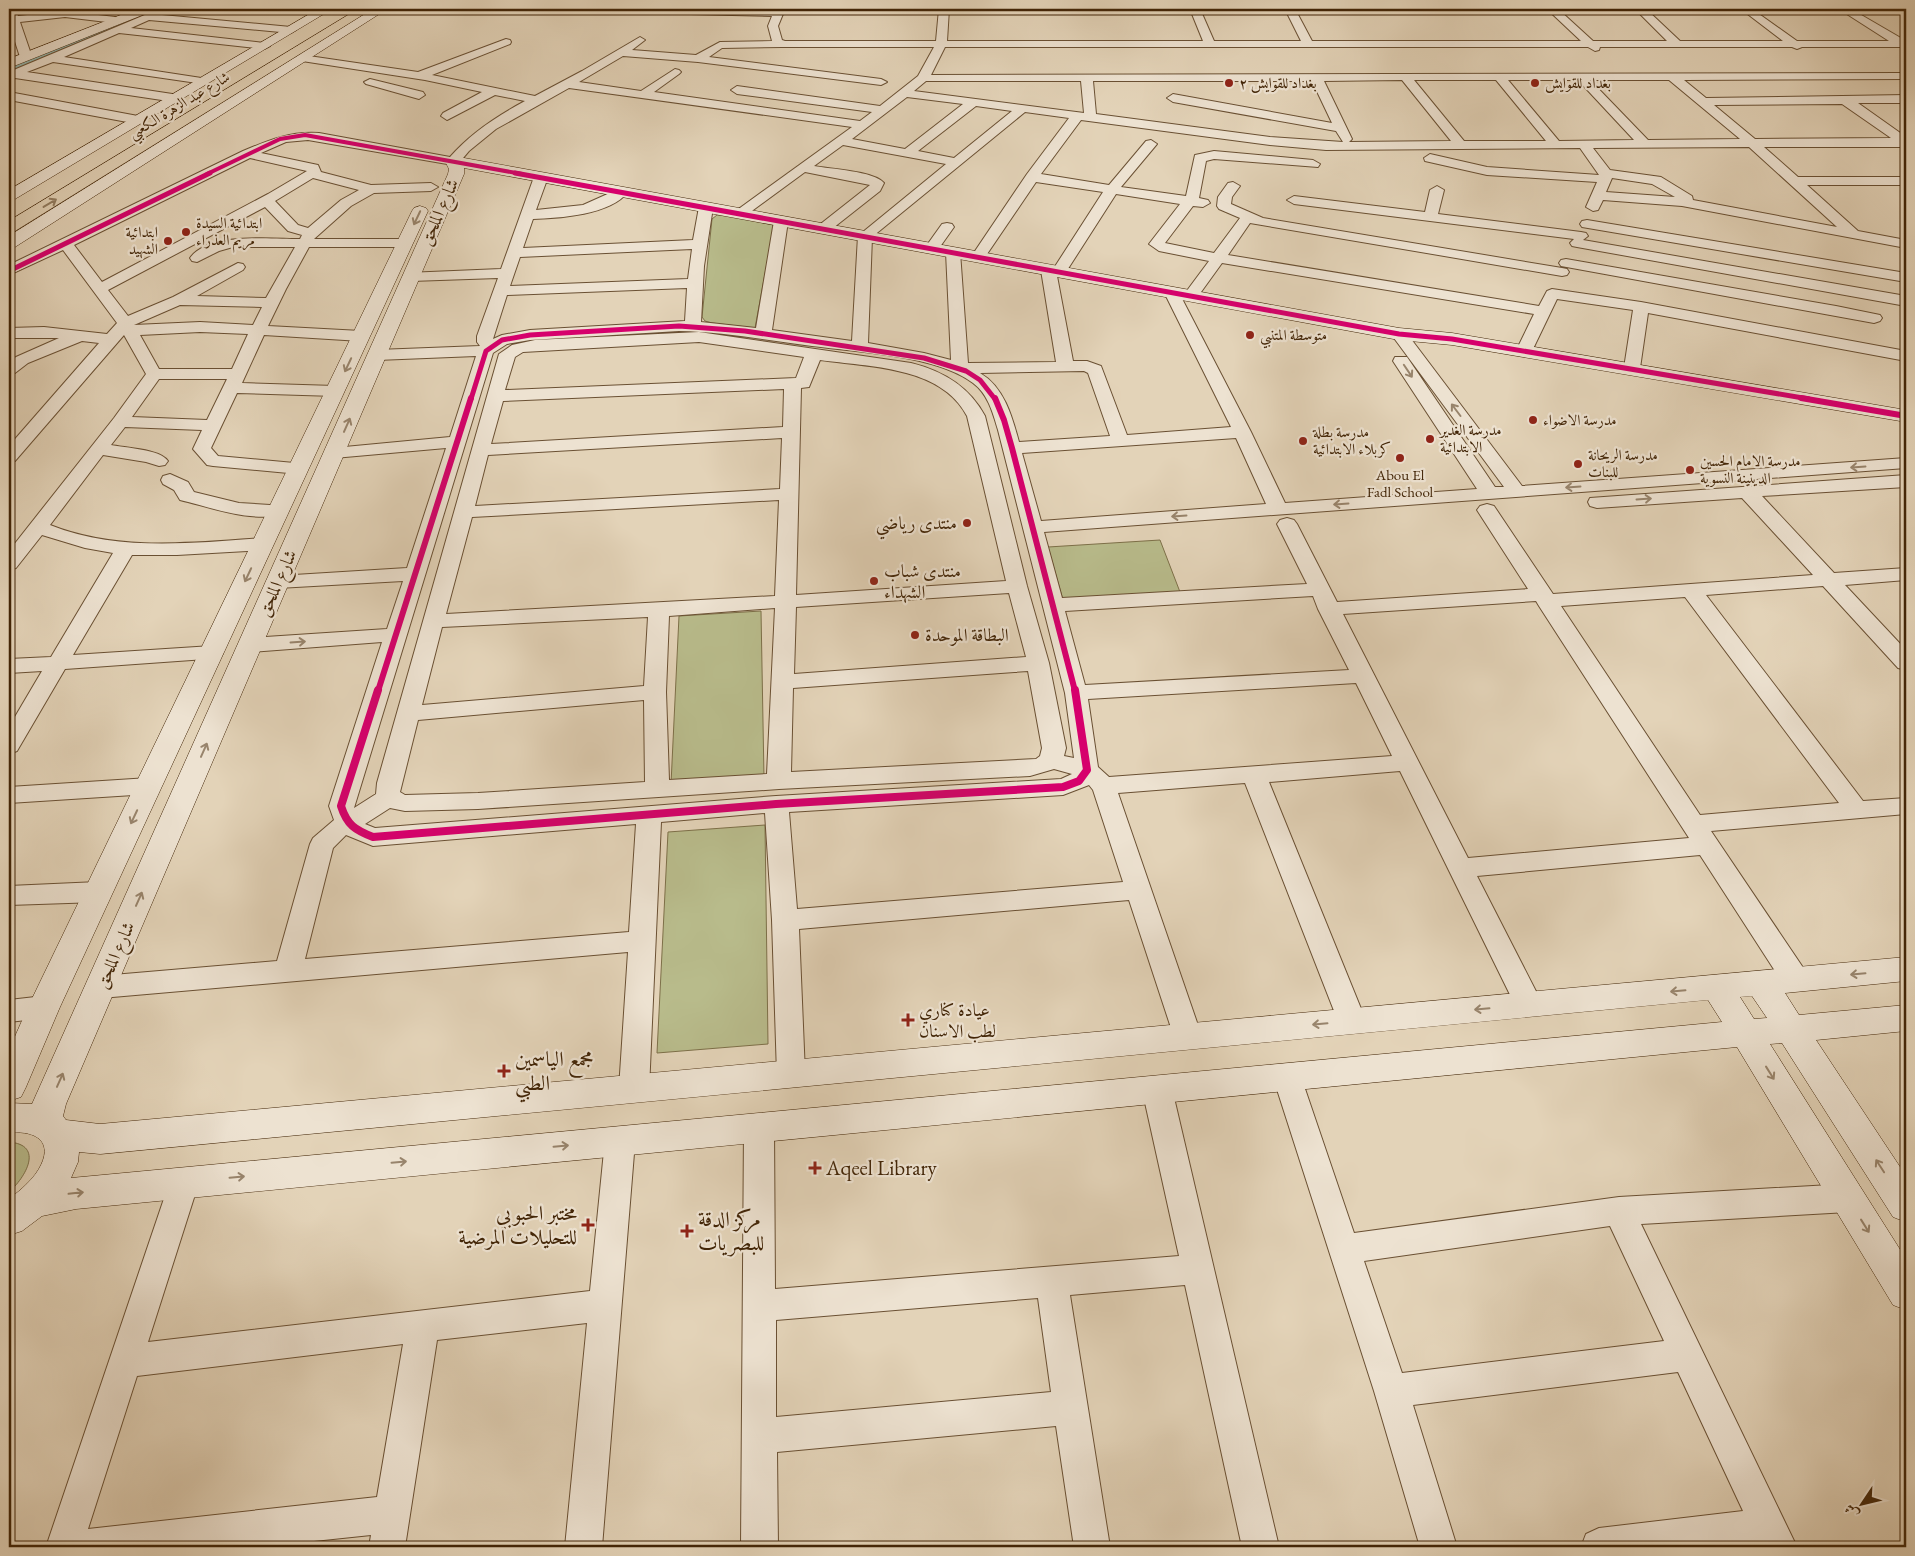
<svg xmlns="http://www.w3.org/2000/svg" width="1915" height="1556" font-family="'EB Garamond',Amiri,serif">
  <rect width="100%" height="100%" fill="#e3d3b8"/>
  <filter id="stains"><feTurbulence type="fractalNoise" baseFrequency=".004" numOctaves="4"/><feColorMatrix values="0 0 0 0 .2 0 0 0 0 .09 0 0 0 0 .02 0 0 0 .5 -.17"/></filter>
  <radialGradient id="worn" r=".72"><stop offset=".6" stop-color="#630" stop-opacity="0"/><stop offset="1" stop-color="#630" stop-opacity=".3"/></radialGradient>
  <!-- green -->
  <path fill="#b8bb8b" stroke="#7d7049" d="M717 215H724L774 225 755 328 712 323 705 321 702 317 712 219Z
    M1160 540 1180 592 1063 600 1048 547Z
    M761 611 764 778 671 784 679 616Z
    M765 825 768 1044 657 1053 668 832Z
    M9 1142C45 1145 25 1178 9 1192Z"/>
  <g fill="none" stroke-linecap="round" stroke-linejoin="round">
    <!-- canal -->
    <path fill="#95b7b0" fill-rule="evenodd" d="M148 9H161L9 72V65Z"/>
    <defs>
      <path id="street" d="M9 9H15L18 16 65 11 115 17 120 20 115 23 65 17 20 22 32 57 26 60 20 57 9 23Z
        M159 9H172L162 15 291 27 296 30 291 33 149 20 131 28 264 43 270 46 264 49 119 33 64 57 208 79 210 81 204 84 53 62 27 72 179 95 181 98 179 101 175 102 15 78 9 79V72Z
        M300 9H328L329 10C323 15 306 14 300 9Z
        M686 9H785L778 26 782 40 785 41H936L939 9H949L947 41H1203L1190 9H1200L1214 41H1301L1285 9H1295L1312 41H1581L1547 9H1558L1593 41H1667L1635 9H1646L1680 41H1783L1741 9H1752L1797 41H1889L1839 9H1851L1906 41V47H1802L1797 49 1792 47H1600L1599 50 1595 51 1588 47H945L931 75 1906 73V79L1684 80 1706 98 1906 95V103H1858L1906 137V147H1764L1798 177H1906V185H1807L1858 231 1906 240V248L1682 206 1603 200 1598 210 1593 211 1586 207 1597 182 1487 175 1425 161 1424 158 1430 154 1487 167 1599 175 1580 148 1326 150 1270 145 1081 120 1041 174 1109 185 1146 141 1151 140 1157 144 1121 187 1186 196 1195 155 1214 151 1313 160 1320 164 1318 167 1214 159 1206 161 1199 198 1208 200 1210 203 1203 207 1193 206 1165 243 1214 253 1240 218 1219 209 1217 206 1218 197 1228 183 1233 182 1240 186 1232 197 1231 204 1263 218 1562 268 1567 269 1569 272 1567 275 1562 276 1250 223 1228 255 1539 306 1547 291 1552 289 1641 302 1906 351V361L1648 313 1640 368 1638 372H1626L1624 368 1633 310 1557 299 1532 351 1530 354H1518L1516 351 1534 314 1222 263 1196 299H1186L1183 296 1209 261 1159 251 1149 244 1180 204 1116 194 1064 275 1057 276 1073 361H1087L1101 366 1127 435 1231 427 1164 292 1167 289H1177L1251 432 1285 503 1477 489 1393 361 1395 357H1407L1495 487H1504L1391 334 1393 331H1405L1522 486 1906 458V468L1044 532 1062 598 1307 584 1277 524 1280 520 1287 518 1294 520 1297 524 1337 602 1528 589 1477 510 1480 506 1487 504 1494 506 1553 594 1813 575 1742 498 1597 508 1590 506 1588 502 1590 498 1906 475V487L1762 496 1834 573 1906 568V580L1845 585 1906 650V670L1898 668 1823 586 1706 595 1863 801 1906 798V814L1711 831 1806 972 1810 980 1806 988 1796 991 1786 988 1700 855 1477 876 1543 1005 1539 1013 1529 1016 1519 1013 1400 771 1269 782 1366 1021 1362 1029 1352 1032 1342 1029 1338 1021 1245 783 1118 793 1202 1037 1198 1045 1188 1048 1178 1045 1174 1037 1129 900 799 929 805 1074 801 1082 791 1086 781 1082 777 1074 772 920 765 813 661 822 649 1089 644 1098 634 1101 624 1098 619 1089 628 952 101 998 91 995 87 987 91 979 101 976 277 961 310 844 313 838 334 820 329 806 382 642 250 652 242 650 239 645 242 640 250 638 387 629 403 581 278 588 271 586 268 582 271 578 278 576 407 568 446 448 334 458 328 457 325 453 328 449 334 448 450 437 476 356 377 360 371 358 369 355 371 352 377 350 480 346 477 342V336L498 278 411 281 406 279 403 276 406 273 501 269 534 177 541 173 548 177 536 210 583 205 621 188 628 192C610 215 560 218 533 219L523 248 693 240 699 207 701 204H711L713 207 704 266 701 322 756 328 774 221 776 218H786L788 221 772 330 852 341 858 236 946 164 843 145 814 166C830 169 874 171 884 183L880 191 828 232H818L816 229 818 226 870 185 805 172 745 216H735L733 213 852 127 569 88 496 129 469 151 458 164 453 165 308 140 286 142 261 153 318 165 321 172 371 185 431 183 438 187 431 191 374 193 351 206 314 239H405L410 240 412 243 410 246 405 247H309L286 289 268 326 361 331 367 333 369 336 367 339 361 341 264 335 242 383 335 386 341 387 344 391 341 395 335 396 237 393 211 448 218 456 305 464 308 468 305 472 299 474 213 466 207 465 193 449 202 430 125 427 111 445C125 448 160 449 168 461L165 465 159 466 146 462 103 455 50 525C118 552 191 543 263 538L270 540 273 544 270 548 263 550 177 555H132L73 655 212 646 220 648 223 653 220 658 65 669 17 751 9 754V727L42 671 9 673V659L51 657 113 553 85 548 42 535 16 568 9 570V551L114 418 146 374 124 335 15 461 9 462V446L99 343 82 341 28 363 15 373 9 374V362L16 357 59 338H9V328L44 327 107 334 117 323 63 250 9 275V265L243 151C269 140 291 131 319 133L450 157C471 133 497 116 525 101L495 95 447 120 441 116 443 113 482 92 425 80 302 61 298 60 296 58 298 56 302 55 418 72 506 39 510 40 511 42 510 44 432 75 535 96 582 71 640 37 645 40 632 50 696 55 720 42 772 41 768 26 772 16 690 14 685 11ZM782 47H934L918 76 880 106 737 86 731 90 737 94 872 112 860 121 654 92 679 74 681 72 679 70 675 69 641 91 579 82 623 56 698 62 881 85 887 82 881 79 709 57 722 48ZM1402 80 1451 141 1349 142 1352 139 1324 81ZM1414 80H1496L1546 141H1464ZM1508 80H1578L1634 140 1559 141ZM1590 80H1669L1740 139 1648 140ZM926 81H1081L1084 113 914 91ZM1093 81H1312L1332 123 1173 94 1167 98 1173 102 1336 131 1343 142 1270 137 1096 114ZM907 97 963 104 905 149 852 139ZM1842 104 1891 138 1755 139 1714 105ZM976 106 1012 111 954 158 918 151ZM1025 112 1069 118 1027 174 971 257 973 260H983L1036 182 1103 192 1054 268 1048 266 1043 267 1041 270 1056 362 968 363 960 252 958 249H948L946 252 951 360 924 353 868 343 872 237ZM1749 147 1837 227 1693 200 1692 196 1661 177 1610 170 1593 148ZM250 158 307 171 268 194 102 282 74 245ZM313 178 359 190 341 200 308 228 298 225 275 201ZM1612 178 1652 184 1675 197 1606 192ZM265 207 288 231 302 235 300 239C271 239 208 232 190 258L192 261 197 262 219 251 233 247H295L266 298 197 296 243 270 245 267 243 264 238 263 173 297 128 316 108 290ZM692 249 688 279 510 286 520 257ZM687 288 685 321 530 330 502 335 493 339 507 295ZM180 305 262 307 253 325 200 322 134 325ZM679 331C724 332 767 340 812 346 857 352 936 355 973 383 988 394 993 413 998 430L1065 693 1074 758 1064 756 1066 748 1049 663 1027 586 985 416C969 386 943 371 911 363L699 332 535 340 512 345 499 354 377 783 376 794 354 808 493 353 507 344 530 340ZM200 332 248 334 232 369H159L140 335ZM699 342 804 357 796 378 505 390 515 357 523 352ZM820 360C869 367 941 366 967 416L1006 581 796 595 801 388 809 387ZM1084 371 1088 373 1110 436 1019 442C1012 416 1004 387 980 373ZM159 379H227L207 420 132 417ZM784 389 783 427 491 444 503 401ZM782 438 780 489 475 506 488 455ZM1236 438 1266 504 1041 521 1022 453ZM779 500 775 596 446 614 472 517ZM1009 593 1026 657 794 674 796 607ZM1313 596 1318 609 1349 670 1085 685 1065 611ZM1685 597 1839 803 1700 815 1561 606ZM1536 601 1539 606 1689 838 1468 858 1343 614ZM775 608 767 774 669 780 666 692 669 616ZM648 617 644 686 422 705 442 627ZM1028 671 1042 748 1040 756 1036 759 791 772 793 688ZM1356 683 1392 756 1109 777 1098 767 1088 699ZM644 700 645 782 478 793 405 795 400 792 418 720ZM1054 769 1072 774 1061 779 776 796 375 828 365 824 390 808 405 811 478 809 779 789 1030 776ZM1089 785 1093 790 1123 882 797 909 789 812 1063 795ZM636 824 629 932 305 959 333 848 346 835 373 846Z
        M370 79 423 92 425 95 419 99 366 84 364 82Z
        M9 92 138 116 144 120 138 124 9 100Z
        M1437 186 1444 190 1438 214 1581 232 1586 233 1588 236 1583 240 1906 296V306L1577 247 1572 246 1570 243 1574 239 1294 204 1287 200 1294 196 1425 212 1430 190Z
        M1587 220 1906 273V282L1582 227 1580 224 1582 221Z
        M947 223 952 224 954 227 937 251H927L925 248 927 245 942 224Z
        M1566 259 1836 306 1880 315 1882 318 1880 321 1874 323 1561 266 1559 263 1561 260Z
        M170 474 188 482 194 492 239 503 286 506 289 510 286 514C252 523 213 508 180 500L174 490 163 484 161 480 163 476Z
        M149 778 157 780 161 786 157 792 149 794 9 803V787Z
        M98 882 107 885 111 892 107 899 98 902 9 905V886Z
        M44 996 54 999 58 1007 54 1015 44 1018 9 1022V1000Z
        M1287 1065 1297 1068 1301 1077 1354 1233 1619 1197 1848 1184 1859 1188 1864 1198 1859 1208 1848 1212 1641 1224 1797 1547H1760L1759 1546 1746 1547H1581L1586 1534 1599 1528 1743 1511 1678 1372 1413 1405 1457 1547H1420L1374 1391 1273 1077 1277 1068ZM1610 1226 1664 1341 1402 1373 1364 1261Z
        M1157 1077 1167 1080 1172 1089 1279 1547H1242L1185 1285 1070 1295 1110 1547H1074L1056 1426 777 1452 778 1547H741L744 1128 748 1119 759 1115 770 1119 774 1128 775 1289 1179 1256 1142 1089 1147 1080ZM1038 1298 1051 1392 776 1417V1320Z
        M620 1128 631 1132 635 1141 602 1547H565L587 1323 437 1340 405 1547H369L371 1535 257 1547H46L173 1172 184 1168 195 1172 199 1182 148 1342 590 1291 605 1141 609 1132ZM403 1344 377 1497 88 1529 137 1376Z"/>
      <path id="secondary" d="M136 9H152L150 12 9 68V59Z
        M318 9H332L15 199 9 201V190Z
        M373 9H387L15 247 9 248V236Z
        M453 156 1399 328 1452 333 1906 410V422L1452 345 1399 340 464 168V174L66 1104 63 1116 66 1120 100 1124 1906 957V981L1785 993 1799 1015 1906 1005V1031L1816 1040 1906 1176V1222L1893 1217 1782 1043 1770 1044 1906 1259V1310L1893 1305 1737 1047 76 1209 42 1216 22 1231 9 1235V1199C21 1190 35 1178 41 1165 54 1138 30 1130 9 1133V1103L32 1104 448 174 449 169 445 161 448 158ZM1752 996 1767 1018 1754 1019 1740 997ZM1708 1000 1722 1022 71 1178 78 1162 79 1152 100 1154Z
        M420 206 426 208 428 211 60 1007 26 1087 21 1097 9 1101V1050L28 1007 412 211 414 208Z"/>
      <path id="primary" d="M358 9H372L15 231 9 233V221Z"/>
    </defs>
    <!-- street casing -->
    <use href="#street" stroke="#6a5033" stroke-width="2"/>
    <!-- secondary casing -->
    <use href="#secondary" stroke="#422507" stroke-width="1"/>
    <!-- primary casing -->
    <use href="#primary" stroke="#422507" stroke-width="1"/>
    <!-- street -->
    <use href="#street" fill="#ede2d1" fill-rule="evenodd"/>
    <!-- secondary -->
    <use href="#secondary" fill="#ede2d1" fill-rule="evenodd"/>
    <!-- primary -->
    <use href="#primary" fill="#e3d3b8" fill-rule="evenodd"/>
    <defs>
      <path id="cycleway-far3" d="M207 174 280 139 305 135 522 174"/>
      <path id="cycleway-far2" d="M515 173 1399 334 1452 339 1809 399
        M9 271 210 173
        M471 399 486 351 502 340 530 335 679 326 745 331 924 358 966 371 980 380 995 399"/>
      <path id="cycleway-far1" d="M995 398 1004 420 1012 448 1075 691
        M1801 398 1906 416
        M378 691 471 398"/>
      <path id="cycleway" d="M378 690 341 806C347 825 355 830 373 837L776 804 1063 787 1079 781 1087 770 1075 690"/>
    </defs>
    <!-- cycleway-far3 casing -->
    <use href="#cycleway-far3" stroke="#ede2d1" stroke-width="5"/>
    <!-- cycleway-far2 casing -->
    <use href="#cycleway-far2" stroke="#ede2d1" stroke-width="7"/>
    <!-- cycleway-far1 casing -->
    <use href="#cycleway-far1" stroke="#ede2d1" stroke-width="9"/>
    <!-- cycleway casing -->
    <use href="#cycleway" stroke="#ede2d1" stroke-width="11"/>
    <!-- cycleway-far3 -->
    <use href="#cycleway-far3" stroke="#d6006c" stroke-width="4"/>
    <!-- cycleway-far2 -->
    <use href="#cycleway-far2" stroke="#d6006c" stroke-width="5"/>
    <!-- cycleway-far1 -->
    <use href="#cycleway-far1" stroke="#d6006c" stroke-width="6"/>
    <!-- cycleway -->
    <use href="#cycleway" stroke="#d6006c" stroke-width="8"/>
  </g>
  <!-- one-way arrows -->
  <defs><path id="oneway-shaft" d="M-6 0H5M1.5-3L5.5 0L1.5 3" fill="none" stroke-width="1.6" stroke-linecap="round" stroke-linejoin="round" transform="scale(1.25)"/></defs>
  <use stroke="#927c60" href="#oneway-shaft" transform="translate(50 203) rotate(-31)"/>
  <g stroke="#98846c">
    <use href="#oneway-shaft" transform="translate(417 218) rotate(115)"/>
    <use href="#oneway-shaft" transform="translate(348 365) rotate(115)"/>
    <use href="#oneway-shaft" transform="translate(1408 371) rotate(56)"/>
    <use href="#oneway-shaft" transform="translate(1456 410) rotate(-127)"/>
    <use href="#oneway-shaft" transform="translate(347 425) rotate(-66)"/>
    <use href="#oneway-shaft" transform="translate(1858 467) rotate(176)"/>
    <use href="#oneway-shaft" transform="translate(1573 487) rotate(176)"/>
    <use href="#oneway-shaft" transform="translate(1644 499) rotate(-4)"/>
    <use href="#oneway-shaft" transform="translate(1341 504) rotate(176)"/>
    <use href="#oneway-shaft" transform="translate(1179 516) rotate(176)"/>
    <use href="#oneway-shaft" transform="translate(248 575) rotate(115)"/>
    <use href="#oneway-shaft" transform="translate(298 642) rotate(-4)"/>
    <use href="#oneway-shaft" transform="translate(204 750) rotate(-66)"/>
    <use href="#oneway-shaft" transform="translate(134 817) rotate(115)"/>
    <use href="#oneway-shaft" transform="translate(139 899) rotate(-66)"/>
    <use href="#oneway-shaft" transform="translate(1858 974) rotate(175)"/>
    <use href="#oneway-shaft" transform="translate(1678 991) rotate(175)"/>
    <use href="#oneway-shaft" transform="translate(1482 1009) rotate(175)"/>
    <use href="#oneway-shaft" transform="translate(1320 1024) rotate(175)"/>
    <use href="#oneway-shaft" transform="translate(1770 1073) rotate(58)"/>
    <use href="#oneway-shaft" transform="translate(60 1080) rotate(-66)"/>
    <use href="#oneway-shaft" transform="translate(561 1146) rotate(-5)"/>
    <use href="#oneway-shaft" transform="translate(399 1162) rotate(-5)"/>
    <use href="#oneway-shaft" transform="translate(1880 1166) rotate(-123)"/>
    <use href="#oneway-shaft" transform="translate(237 1177) rotate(-5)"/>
    <use href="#oneway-shaft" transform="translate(76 1193) rotate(-6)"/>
    <use href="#oneway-shaft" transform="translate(1865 1226) rotate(58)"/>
  </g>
  <!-- markers -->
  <g fill="#8f2418" stroke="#ede2d1" stroke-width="2">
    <circle cx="1229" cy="83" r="5"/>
    <circle cx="1535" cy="83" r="5"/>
    <circle cx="186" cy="232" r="5"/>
    <circle cx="168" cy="241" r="5"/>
    <circle cx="1250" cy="335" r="5"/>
    <circle cx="1533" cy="420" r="5"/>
    <circle cx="1430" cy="439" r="5"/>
    <circle cx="1303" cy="441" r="5"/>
    <circle cx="1400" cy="458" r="5"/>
    <circle cx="1578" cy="464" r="5"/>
    <circle cx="1690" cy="470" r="5"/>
    <circle cx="967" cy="523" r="5"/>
    <circle cx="874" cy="581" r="5"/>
    <circle cx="915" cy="635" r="5"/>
    <path d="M905.5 1012.5h5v5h5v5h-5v5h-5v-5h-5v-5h5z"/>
    <path d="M501.5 1063.5h5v5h5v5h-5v5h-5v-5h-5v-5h5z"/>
    <path d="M812.5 1160.5h5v5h5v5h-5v5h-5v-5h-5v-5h5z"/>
    <path d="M585.5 1217.5h5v5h5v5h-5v5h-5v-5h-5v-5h5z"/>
    <path d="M684.5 1223.5h5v5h5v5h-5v5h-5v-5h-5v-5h5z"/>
  </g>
  <g text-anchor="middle" stroke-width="4.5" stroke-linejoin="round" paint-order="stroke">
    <!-- far-poi labels -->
    <g font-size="15" fill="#422507" stroke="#ede2d1" text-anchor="start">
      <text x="1239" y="88">بغداد للقوايش ٢</text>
      <text x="1545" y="88">بغداد للقوايش</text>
      <text x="196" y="228">ابتدائية السيدة<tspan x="196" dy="17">مريم العذراء</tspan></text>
      <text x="158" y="237" text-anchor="end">ابتدائية<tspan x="158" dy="17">الشهيد</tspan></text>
      <text x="1260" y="340">متوسطة المتنبي</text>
      <text x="1543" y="425">مدرسة الاضواء</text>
      <text x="1440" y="435">مدرسة الغدير<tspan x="1440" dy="17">الابتدائية</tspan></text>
      <text x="1313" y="437">مدرسة بطلة<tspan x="1313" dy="17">كربلاء الابتدائية</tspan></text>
      <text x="1588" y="460">مدرسة الريحانة<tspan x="1588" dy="17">للبنات</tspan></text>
      <text x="1700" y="466">مدرسة الامام الحسين<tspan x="1700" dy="17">الدينينة النسوية</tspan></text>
      <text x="1400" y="480" text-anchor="middle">Abou El<tspan x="1400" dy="17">Fadl School</tspan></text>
    </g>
    <!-- far-street labels -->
    <g font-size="15" fill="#422507" stroke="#ede2d1">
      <text transform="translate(179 105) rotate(-31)" y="5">شارع عبد الزهرة الكعبي</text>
    </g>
    <!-- street labels -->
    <g font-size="18" fill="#422507" stroke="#ede2d1">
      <text transform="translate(439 212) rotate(-66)" y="6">شارع الملحق</text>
      <text transform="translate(277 583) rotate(-66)" y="6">شارع الملحق</text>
      <text transform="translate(115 955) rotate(-66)" y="6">شارع الملحق</text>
    </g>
    <!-- poi labels -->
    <g font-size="18" fill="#422507" stroke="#ede2d1" text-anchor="start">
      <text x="957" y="529" text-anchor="end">منتدى رياضي</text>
      <text x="884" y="577">منتدى شباب<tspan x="884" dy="21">الشهداء</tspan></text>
      <text x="925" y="641">البطاقة الموحدة</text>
      <text x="919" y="1016">عيادة كناري<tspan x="919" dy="21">لطب الاسنان</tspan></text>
    </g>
    <!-- near-poi labels -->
    <g font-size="21" fill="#422507" stroke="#ede2d1" text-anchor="start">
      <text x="515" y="1066">مجمع الياسمين<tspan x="515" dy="24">الطبي</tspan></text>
      <text x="826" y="1175">Aqeel Library</text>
      <text x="577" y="1220" text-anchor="end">مختبر الحبوبي<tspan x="577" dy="24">للتحليلات المرضية</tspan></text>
      <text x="698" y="1226">مركز الدقة<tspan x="698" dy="24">للبصريات</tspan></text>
    </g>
  </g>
  <!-- margin -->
  <rect width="1915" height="1556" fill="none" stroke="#e3d3b8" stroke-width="30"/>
  <rect x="10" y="10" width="1895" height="1536" fill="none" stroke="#422507" stroke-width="2.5"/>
  <rect x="15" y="15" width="1885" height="1526" fill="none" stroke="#422507"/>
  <!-- north arrow -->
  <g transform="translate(1862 1504) rotate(235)" stroke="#ede2d1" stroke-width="4" paint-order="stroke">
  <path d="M0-4L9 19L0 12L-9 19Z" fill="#422507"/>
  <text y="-8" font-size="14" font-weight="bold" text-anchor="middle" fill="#422507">ش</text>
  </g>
  <rect width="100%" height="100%" filter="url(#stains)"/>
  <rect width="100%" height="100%" fill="url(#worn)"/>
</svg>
